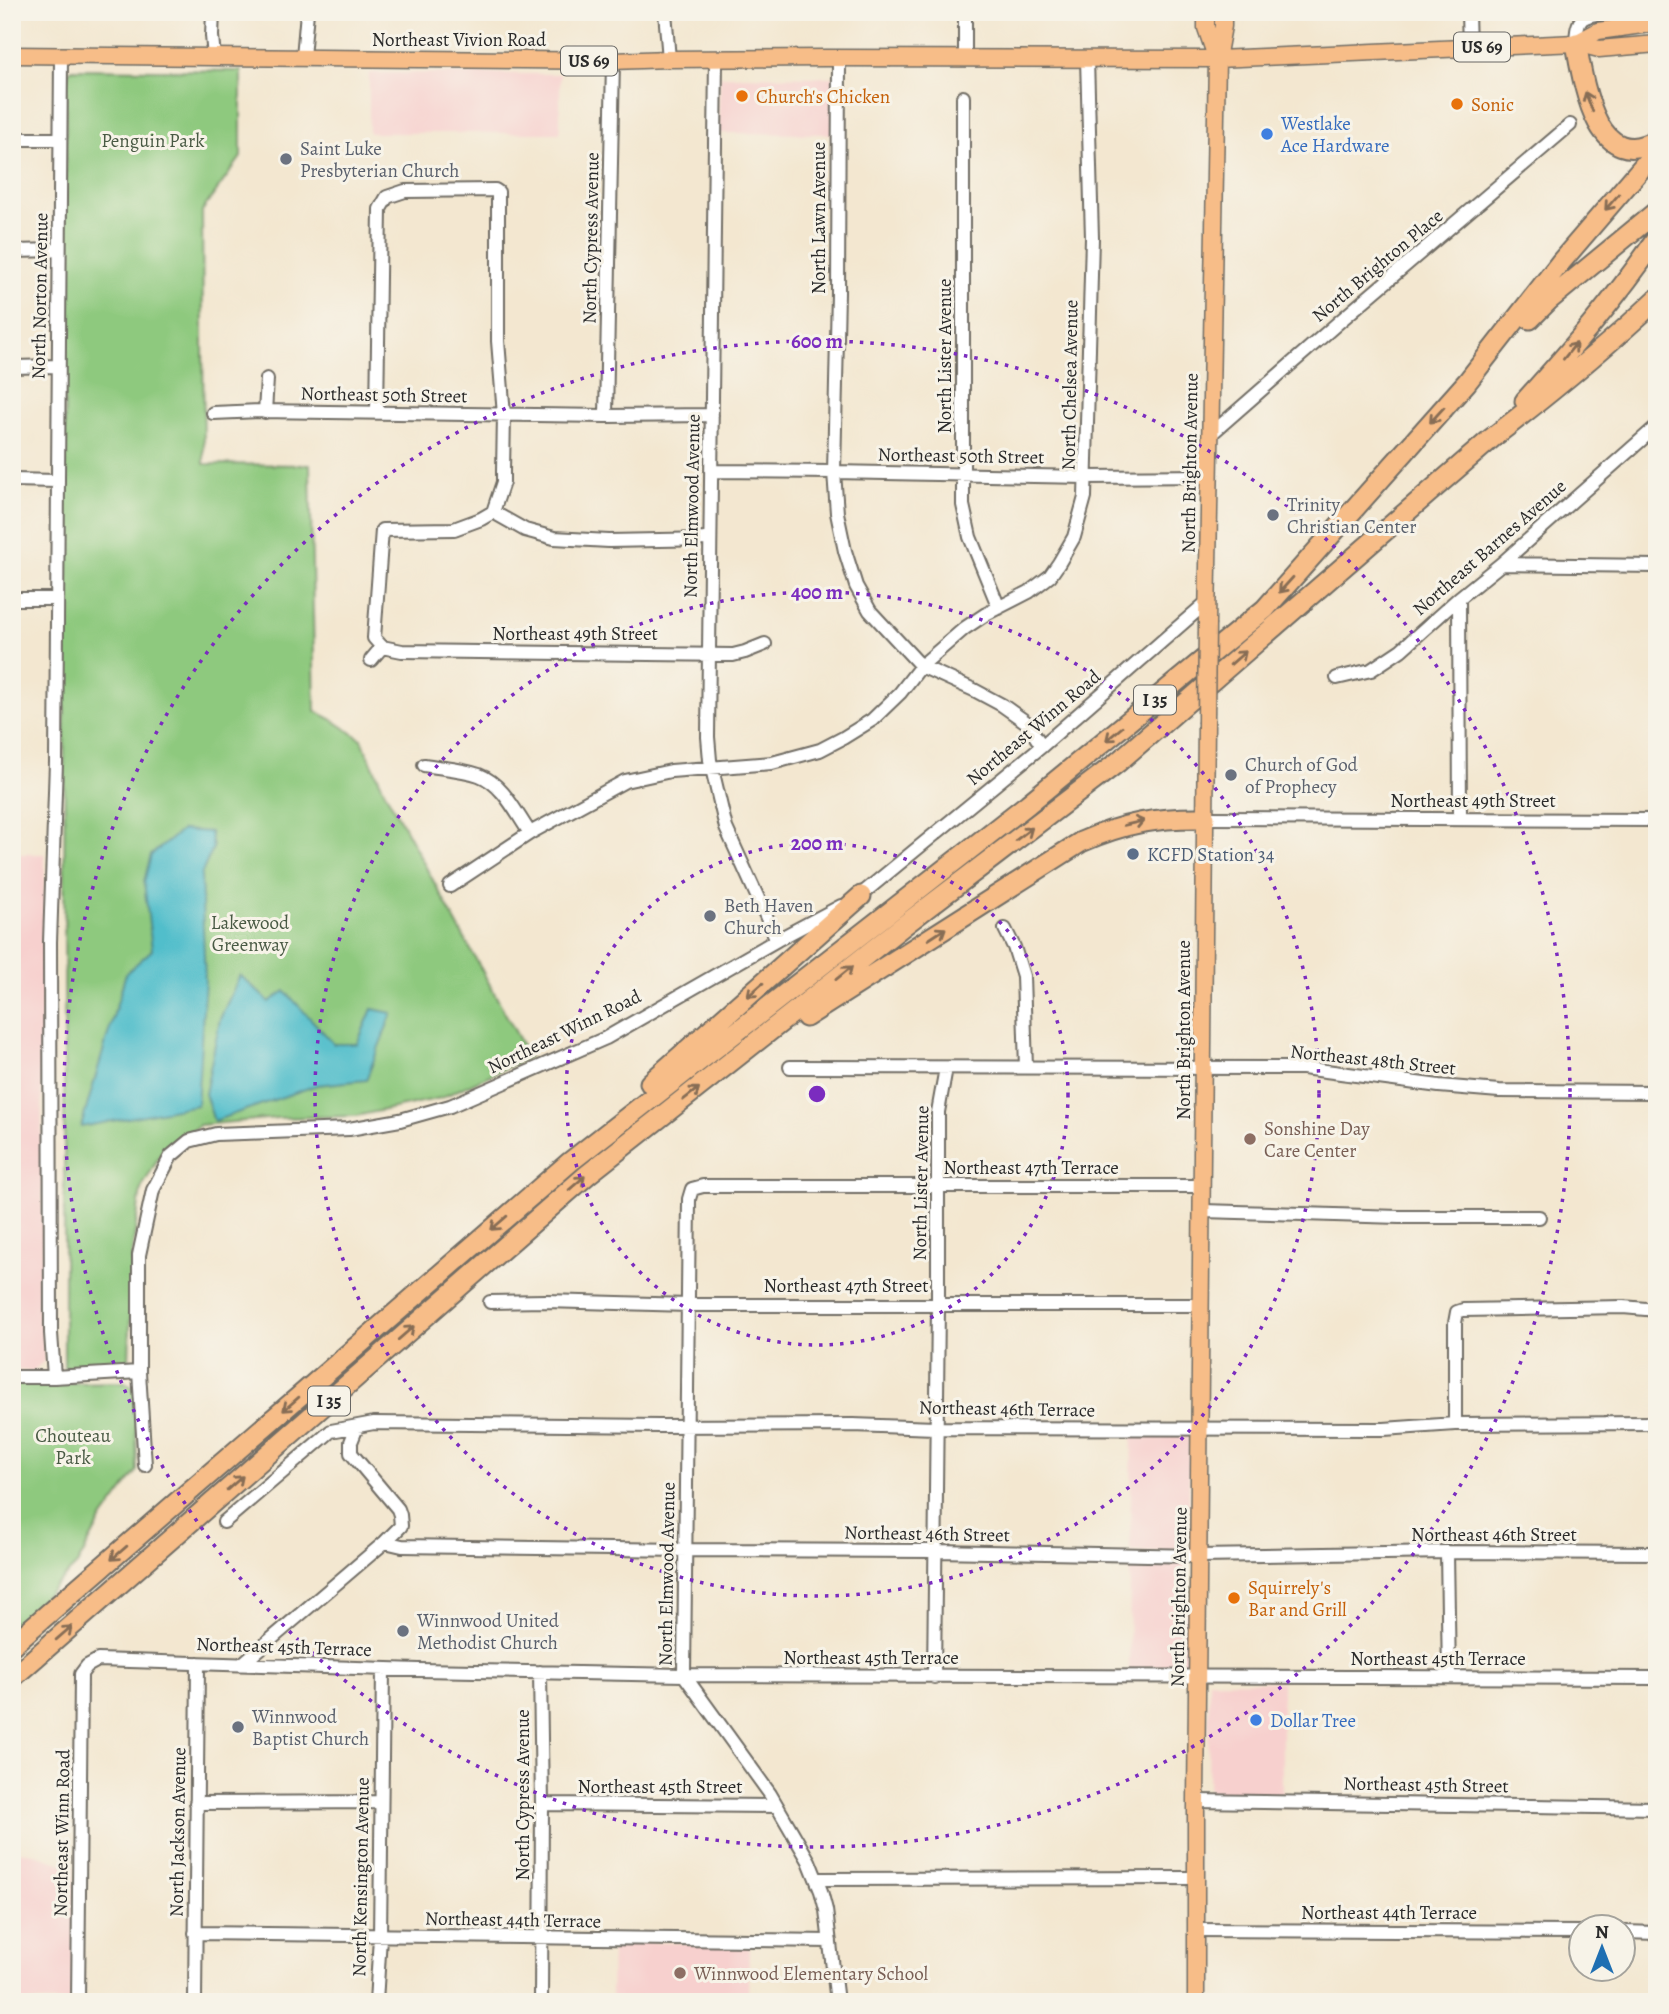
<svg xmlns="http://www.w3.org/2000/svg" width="1669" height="2014" font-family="Alegreya,serif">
  <rect width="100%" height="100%" fill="#f7f3e8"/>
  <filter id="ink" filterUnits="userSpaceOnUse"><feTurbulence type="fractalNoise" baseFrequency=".0143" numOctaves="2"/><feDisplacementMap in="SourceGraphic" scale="14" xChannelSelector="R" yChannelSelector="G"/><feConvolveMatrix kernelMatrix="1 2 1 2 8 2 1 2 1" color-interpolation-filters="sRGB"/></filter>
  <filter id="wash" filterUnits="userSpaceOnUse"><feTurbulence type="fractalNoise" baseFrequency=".00686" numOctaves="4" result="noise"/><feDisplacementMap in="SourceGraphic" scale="28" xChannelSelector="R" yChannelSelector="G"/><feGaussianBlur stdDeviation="1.57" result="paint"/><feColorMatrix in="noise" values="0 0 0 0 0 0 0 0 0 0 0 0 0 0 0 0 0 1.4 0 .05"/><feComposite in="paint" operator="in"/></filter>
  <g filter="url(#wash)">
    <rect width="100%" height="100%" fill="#f3e7d0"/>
    <!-- built -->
    <path fill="#f7d0ce" d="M369 73 560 74V133H369Z
      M720 76 834 77 833 134 718 133Z
      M12 854H45L41 1036 44 1361 33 1371 12 1370Z
      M1132 1432 1188 1435 1190 1438 1188 1544 1183 1551 1130 1552Z
      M1130 1559 1187 1562 1188 1564V1661L1185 1670 1182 1673H1129Z
      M1209 1681 1282 1682V1796L1211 1795 1208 1794Z
      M12 1851 29 1852 74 1867 73 2002H12Z
      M612 1942 749 1944 748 2002H611Z"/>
    <!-- green -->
    <path fill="#8ec97e" stroke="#5c7a54" stroke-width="2" d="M73 69 241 71V157L202 211 204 464 310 465 315 711 331 719 361 739 384 790 529 1057 441 1098 356 1116 277 1118 200 1125 164 1148 141 1189 132 1253 129 1363 64 1368 65 211 66 86 69 71Z
      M125 1382 135 1389 137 1471 100 1522 77 1565 12 1628V1384Z"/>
    <!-- water -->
    <path fill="#51becb" stroke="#3e747b" stroke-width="2" d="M182 830 210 832 213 848 201 875 205 980 197 1105 81 1127 126 973 152 950 144 882 151 855Z
      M240 975 269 1002 285 991 334 1044H357L372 1009 392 1013 366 1080 317 1085 214 1121 205 1094 220 1019Z"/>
  </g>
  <g filter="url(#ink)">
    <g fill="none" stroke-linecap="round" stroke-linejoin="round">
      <defs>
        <path id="minor" d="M213 12 212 36 214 57
          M665 12 669 59
          M965 12V57
          M1468 12 1469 48
          M1576 43C1577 17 1581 16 1606 12
          M303 57 307 12
          M839 58 838 293 834 472 837 513 845 551 856 586 870 611 921 666 974 690 1002 705 1026 722 1042 746
          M716 59 708 737 710 760 726 828 777 940
          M963 97V505L970 537 999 608
          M12 139H60
          M12 251 59 250
          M12 367 57 366
          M265 412 267 379
          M377 412 380 209 387 197 405 191 495 190 498 192
          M213 413 260 411 606 416 712 415
          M606 416 613 61
          M1211 434 1339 322 1570 125
          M711 471 834 472 1086 477 1210 476
          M12 480 57 481
          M493 512 503 482V471L504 415 498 341V192
          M1501 564 1657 566
          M1459 598 1460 818
          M12 599H56
          M382 647 374 638 382 530 454 529 481 519 493 512 525 530 554 538 609 541 710 539
          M382 647 402 651 733 655 745 652 765 644
          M371 660 382 647
          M1337 678 1371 670 1401 650 1459 598 1501 564 1657 426
          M424 765C441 768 462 769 479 775 503 784 516 813 530 833
          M1205 818 1657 820
          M450 886 530 833 625 781 671 771 772 763 820 750 843 738 872 720 900 693 921 666 965 628 986 614 1029 592 1050 576 1059 563 1074 537 1085 497 1092 238 1087 59
          M857 898 1042 746 1207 602
          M1005 929 1014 947 1023 976 1026 1067
          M790 1067 1303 1068 1439 1086 1499 1091 1657 1092
          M1203 1211 1399 1217H1539
          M490 1302 546 1301 689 1305H1202
          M12 1377H54L139 1372
          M54 1377 51 1333 50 942 56 762 61 56
          M1455 1424V1323L1457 1312 1463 1310 1623 1307 1657 1310
          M145 1465 139 1372V1255L153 1190 171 1156 189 1141 216 1134 349 1129 400 1120 450 1106 606 1038 777 940 841 906
          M224 1522 331 1431 374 1423 659 1426 853 1425 935 1428 1384 1429 1455 1424 1657 1423
          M385 1542 402 1546 686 1550 936 1551 1199 1556 1447 1552 1657 1553
          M1447 1552 1449 1677
          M242 1664 385 1542 401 1526 400 1515 398 1509 351 1453V1442L357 1427
          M540 1672 542 1804 541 2002
          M934 1677 938 1305V1112L946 1068
          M1196 1801 1657 1808
          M196 1803 381 1802
          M542 1804 777 1806
          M817 1879 1196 1878
          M1196 1930 1582 1932
          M1624 1932 1657 1933
          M195 1933 830 1941
          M78 2002 81 1674 87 1666 98 1660 419 1670 684 1675 1657 1678
          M195 2002 198 1663
          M376 2002 380 1937 383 1669
          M837 2002 826 1910 821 1891 809 1861 770 1794 684 1675 689 1199 692 1189 703 1186H1203"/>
        <path id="major" d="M1206 12V28L1216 57
          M1576 43 1598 31 1657 23
          M12 55 613 61 669 59 826 58 1217 59 1576 43 1599 49 1657 44
          M1207 623 1217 59 1223 26V12
          M1196 2002V1801L1206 723"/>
        <path id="highway" d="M1576 43C1583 81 1596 176 1657 139
          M1530 319 1548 301 1657 211
          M1525 401C1572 349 1618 296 1657 238
          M806 1017 1081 842C1124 823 1158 817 1205 818
          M650 1083 861 896
          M12 1645 570 1162 1028 804 1265 609 1467 382 1560 263 1657 150
          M12 1678 587 1175 903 926 1118 762 1492 438C1549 394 1604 349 1657 299"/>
      </defs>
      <!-- minor casing -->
      <use href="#minor" stroke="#716d65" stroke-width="16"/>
      <!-- major casing -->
      <use href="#major" stroke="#716d65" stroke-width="19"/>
      <!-- highway casing -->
      <use href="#highway" stroke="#716d65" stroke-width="23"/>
      <!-- minor -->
      <use href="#minor" stroke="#fff" stroke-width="12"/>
      <!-- major -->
      <use href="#major" stroke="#f7bd88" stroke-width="16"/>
      <!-- highway -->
      <use href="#highway" stroke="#f7bd88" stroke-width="19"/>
      <defs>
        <path id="major-bridge" d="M1206 723 1207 623"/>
      </defs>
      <!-- major-bridge casing -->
      <use href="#major-bridge" stroke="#716d65" stroke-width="19" stroke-linecap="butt"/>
      <!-- major-bridge -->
      <use href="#major-bridge" stroke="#f7bd88" stroke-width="16"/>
    </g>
    <!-- one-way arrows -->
    <defs><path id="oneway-shaft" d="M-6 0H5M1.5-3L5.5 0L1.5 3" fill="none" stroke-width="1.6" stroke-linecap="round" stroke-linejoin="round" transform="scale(1.75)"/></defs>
    <g stroke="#876d55">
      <use href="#oneway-shaft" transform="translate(1589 102) rotate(-111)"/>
      <use href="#oneway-shaft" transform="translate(1612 202) rotate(131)"/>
      <use href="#oneway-shaft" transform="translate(1570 351) rotate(-51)"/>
      <use href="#oneway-shaft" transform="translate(1437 415) rotate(132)"/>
      <use href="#oneway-shaft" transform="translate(1286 585) rotate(132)"/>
      <use href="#oneway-shaft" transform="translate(1238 658) rotate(-41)"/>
      <use href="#oneway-shaft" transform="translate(1114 734) rotate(140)"/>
      <use href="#oneway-shaft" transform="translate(1134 823) rotate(-13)"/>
      <use href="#oneway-shaft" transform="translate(1024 834) rotate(-37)"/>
      <use href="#oneway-shaft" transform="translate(937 934) rotate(-33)"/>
      <use href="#oneway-shaft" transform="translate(844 973) rotate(-39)"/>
      <use href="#oneway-shaft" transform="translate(755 990) rotate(139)"/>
      <use href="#oneway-shaft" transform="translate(691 1094) rotate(-38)"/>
      <use href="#oneway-shaft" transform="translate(577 1183) rotate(-41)"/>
      <use href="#oneway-shaft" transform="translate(499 1223) rotate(139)"/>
      <use href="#oneway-shaft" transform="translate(406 1333) rotate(-41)"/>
      <use href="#oneway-shaft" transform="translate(291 1404) rotate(139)"/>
      <use href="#oneway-shaft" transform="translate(235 1483) rotate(-41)"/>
      <use href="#oneway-shaft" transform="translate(119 1553) rotate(139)"/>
      <use href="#oneway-shaft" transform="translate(64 1633) rotate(-41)"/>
    </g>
  </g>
  <!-- distance rings -->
  <g fill="none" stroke="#7b2cbf" stroke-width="3.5" stroke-dasharray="3.5 7">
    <circle cx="817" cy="1094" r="251"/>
    <circle cx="817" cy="1094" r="502"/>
    <circle cx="817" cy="1094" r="753"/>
  </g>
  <!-- markers -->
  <g fill="#e8710a" stroke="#f7f3e8" stroke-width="2.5">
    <circle cx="742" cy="96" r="7"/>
    <circle cx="1457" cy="104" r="7"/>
    <circle cx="1234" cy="1598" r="7"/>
  </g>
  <g fill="#3f7fe0" stroke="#f7f3e8" stroke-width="2.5">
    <circle cx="1267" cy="134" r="7"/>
    <circle cx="1256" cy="1720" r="7"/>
  </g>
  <g fill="#6b7280" stroke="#f7f3e8" stroke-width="2.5">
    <circle cx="286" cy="159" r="7"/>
    <circle cx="1273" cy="515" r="7"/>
    <circle cx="1231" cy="775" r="7"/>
    <circle cx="710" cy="916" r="7"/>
    <circle cx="403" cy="1631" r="7"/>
    <circle cx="238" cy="1727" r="7"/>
  </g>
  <circle fill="#5c6f8a" stroke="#f7f3e8" stroke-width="2.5" cx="1133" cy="854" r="7"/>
  <g fill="#8d6e63" stroke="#f7f3e8" stroke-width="2.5">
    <circle cx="1250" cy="1139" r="7"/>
    <circle cx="680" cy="1973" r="7"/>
  </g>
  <g text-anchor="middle" stroke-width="6" stroke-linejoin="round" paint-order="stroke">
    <!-- shield labels -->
    <g fill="#f7f3e8" stroke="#686764" stroke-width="2">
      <rect x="1454" y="32.5" width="56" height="29" rx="5"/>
      <rect x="561" y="46.5" width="56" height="29" rx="5"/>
      <rect x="1134" y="685.5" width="42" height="29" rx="5"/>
      <rect x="308" y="1386.5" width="42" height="29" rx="5"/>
    </g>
    <g font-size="18" font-weight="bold" fill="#2b2b2b">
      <text x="1482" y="53">US 69</text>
      <text x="589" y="67">US 69</text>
      <text x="1155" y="706">I 35</text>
      <text x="329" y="1407">I 35</text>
    </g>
    <!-- street labels -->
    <g font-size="19" fill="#2b2b2b" stroke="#f7f3e8">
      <text x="459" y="46">Northeast Vivion Road</text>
      <text transform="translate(818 218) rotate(-90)" y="7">North Lawn Avenue</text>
      <text transform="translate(590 238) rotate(-89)" y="7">North Cypress Avenue</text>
      <text transform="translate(1377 265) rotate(-40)" y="7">North Brighton Place</text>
      <text transform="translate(39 296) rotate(-89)" y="7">North Norton Avenue</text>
      <text transform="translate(944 356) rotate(-90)" y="7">North Lister Avenue</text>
      <text transform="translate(1069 385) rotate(-89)" y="7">North Chelsea Avenue</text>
      <text transform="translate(384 394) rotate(1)" y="7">Northeast 50th Street</text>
      <text transform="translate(961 455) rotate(1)" y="7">Northeast 50th Street</text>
      <text transform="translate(1189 463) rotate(-89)" y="7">North Brighton Avenue</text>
      <text transform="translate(691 506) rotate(-89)" y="7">North Elmwood Avenue</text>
      <text transform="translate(1489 547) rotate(-41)" y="7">Northeast Barnes Avenue</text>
      <text x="575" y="640">Northeast 49th Street</text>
      <text transform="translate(1033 727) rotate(-40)" y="7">Northeast Winn Road</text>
      <text x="1473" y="807">Northeast 49th Street</text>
      <text transform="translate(1183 1030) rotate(-90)" y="7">North Brighton Avenue</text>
      <text transform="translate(564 1031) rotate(-26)" y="7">Northeast Winn Road</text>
      <text transform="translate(1373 1059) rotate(6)" y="7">Northeast 48th Street</text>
      <text x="1031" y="1174">Northeast 47th Terrace</text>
      <text transform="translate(920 1183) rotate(-89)" y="7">North Lister Avenue</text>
      <text x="846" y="1292">Northeast 47th Street</text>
      <text transform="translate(1007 1408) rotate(1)" y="7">Northeast 46th Terrace</text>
      <text transform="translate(927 1533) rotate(1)" y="7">Northeast 46th Street</text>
      <text x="1494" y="1541">Northeast 46th Street</text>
      <text transform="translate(666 1574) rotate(-89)" y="7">North Elmwood Avenue</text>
      <text transform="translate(1178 1597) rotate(-89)" y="7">North Brighton Avenue</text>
      <text transform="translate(284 1646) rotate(2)" y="7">Northeast 45th Terrace</text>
      <text x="871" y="1664">Northeast 45th Terrace</text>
      <text x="1438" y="1665">Northeast 45th Terrace</text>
      <text transform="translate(1426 1784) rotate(1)" y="7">Northeast 45th Street</text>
      <text x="660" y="1793">Northeast 45th Street</text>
      <text transform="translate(522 1795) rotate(-90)" y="7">North Cypress Avenue</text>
      <text transform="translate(177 1832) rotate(-89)" y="7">North Jackson Avenue</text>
      <text transform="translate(61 1833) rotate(-89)" y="7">Northeast Winn Road</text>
      <text transform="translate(360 1877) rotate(-89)" y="7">North Kensington Avenue</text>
      <text x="1389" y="1919">Northeast 44th Terrace</text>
      <text transform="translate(513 1919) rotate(1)" y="7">Northeast 44th Terrace</text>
    </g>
    <!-- food labels -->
    <g font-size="19" fill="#c56008" stroke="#f7f3e8" text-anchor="start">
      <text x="756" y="103">Church's Chicken</text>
      <text x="1471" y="111">Sonic</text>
      <text x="1248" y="1594">Squirrely's<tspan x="1248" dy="22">Bar and Grill</tspan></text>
    </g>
    <!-- shop labels -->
    <g font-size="19" fill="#366cbe" stroke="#f7f3e8" text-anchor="start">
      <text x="1281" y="130">Westlake<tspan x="1281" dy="22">Ace Hardware</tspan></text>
      <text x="1270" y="1727">Dollar Tree</text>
    </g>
    <!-- park labels -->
    <g font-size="19" fill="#495a44" stroke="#f7f3e8">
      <text x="153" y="147">Penguin Park</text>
      <text x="250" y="929">Lakewood<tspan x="250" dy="22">Greenway</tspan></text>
      <text x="73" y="1442">Chouteau<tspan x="73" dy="22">Park</tspan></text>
    </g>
    <!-- worship labels -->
    <g font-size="19" fill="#5b616d" stroke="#f7f3e8" text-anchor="start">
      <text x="300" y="155">Saint Luke<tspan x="300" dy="22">Presbyterian Church</tspan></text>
      <text x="1287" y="511">Trinity<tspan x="1287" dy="22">Christian Center</tspan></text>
      <text x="1245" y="771">Church of God<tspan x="1245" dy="22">of Prophecy</tspan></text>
      <text x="724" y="912">Beth Haven<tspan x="724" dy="22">Church</tspan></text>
      <text x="417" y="1627">Winnwood United<tspan x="417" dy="22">Methodist Church</tspan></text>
      <text x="252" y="1723">Winnwood<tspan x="252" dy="22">Baptist Church</tspan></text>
    </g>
    <!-- service labels -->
    <g font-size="19" fill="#4e5e75" stroke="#f7f3e8" text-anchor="start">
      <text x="1147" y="861">KCFD Station 34</text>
    </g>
    <!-- education labels -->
    <g font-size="19" fill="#785e54" stroke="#f7f3e8" text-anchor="start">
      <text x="1264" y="1135">Sonshine Day<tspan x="1264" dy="22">Care Center</tspan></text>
      <text x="694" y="1980">Winnwood Elementary School</text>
    </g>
  </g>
  <circle cx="817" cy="1094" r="10" fill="#7b2cbf" stroke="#f7f3e8" stroke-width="3.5"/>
  <g font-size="21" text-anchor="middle" font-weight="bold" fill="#7b2cbf" stroke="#f7f3e8" stroke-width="6" stroke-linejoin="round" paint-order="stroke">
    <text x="817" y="348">600 m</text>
    <text x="817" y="599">400 m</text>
    <text x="817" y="850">200 m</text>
  </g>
  <!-- margin -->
  <rect width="1669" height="2014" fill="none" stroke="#f7f3e8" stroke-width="42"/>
  <!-- north arrow -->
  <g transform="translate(1602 1948)"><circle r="33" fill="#f7f3e8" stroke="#a5a39c" stroke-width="2"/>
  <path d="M0-5L12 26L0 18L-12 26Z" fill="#1f6fb2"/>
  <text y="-10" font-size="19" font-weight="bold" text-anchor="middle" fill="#2b2b2b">N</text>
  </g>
</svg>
